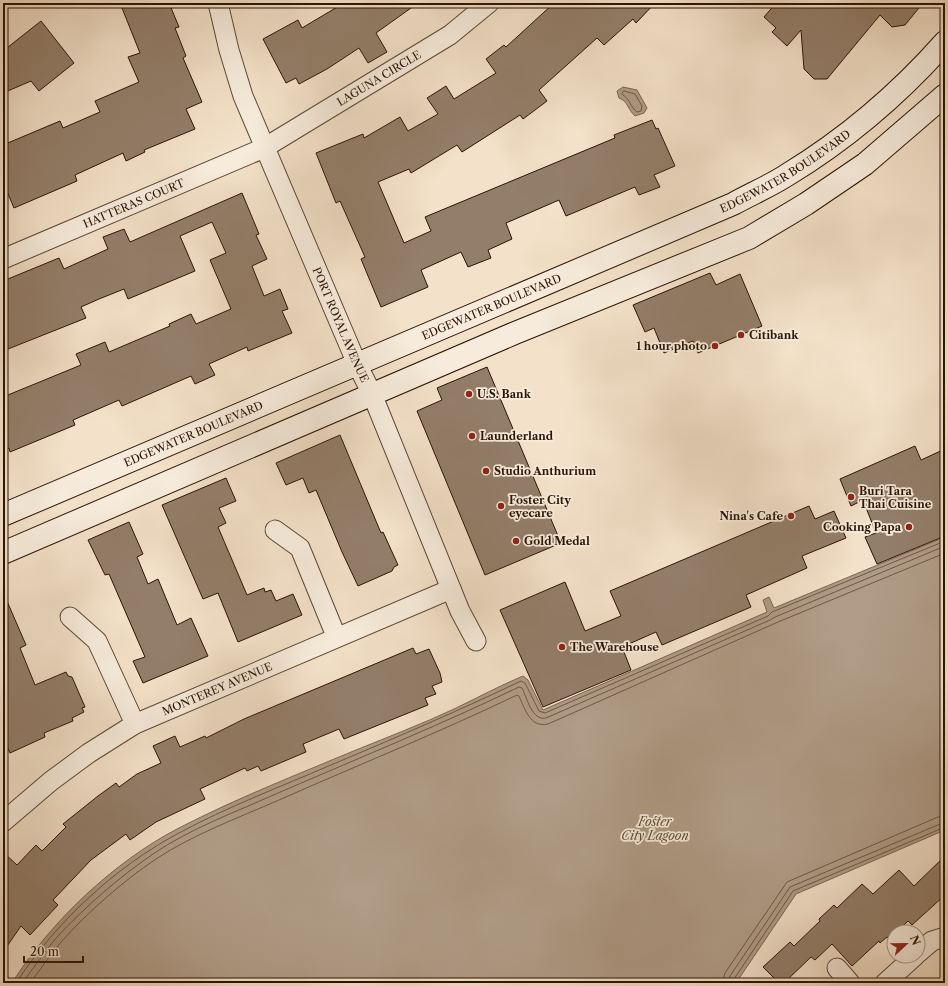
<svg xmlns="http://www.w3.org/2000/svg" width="948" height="986" font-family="'Libre Caslon Text',serif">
  <rect width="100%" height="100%" fill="#f3e1c9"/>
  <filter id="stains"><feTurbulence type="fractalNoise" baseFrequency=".005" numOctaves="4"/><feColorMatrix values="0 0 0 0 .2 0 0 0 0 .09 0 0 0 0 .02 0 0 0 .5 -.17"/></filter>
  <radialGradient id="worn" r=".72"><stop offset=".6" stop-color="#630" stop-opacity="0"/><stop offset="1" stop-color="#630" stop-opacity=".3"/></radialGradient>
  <!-- water -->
  <path fill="#af9b86" stroke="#7b6552" d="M623 87 637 90 647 108 644 113 635 116C628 110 628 101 619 98L617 91Z
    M945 537V830L796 894 736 983H12C50 922 114 862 177 829 235 799 296 775 356 750 388 737 422 724 454 709 477 698 499 686 523 676L528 680 543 710 767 612 763 600 769 597 774 608Z"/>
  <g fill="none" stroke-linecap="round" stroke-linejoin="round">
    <!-- shore -->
    <path stroke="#6e5745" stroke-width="1" d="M624 91 635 94 642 106 641 111 637 112C630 107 631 100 622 94Z
      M16 983C56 922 115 867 179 833 227 807 280 787 331 765 395 738 458 711 521 681L525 683 539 711 545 713 768 616 772 612 945 541
      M22 983C34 968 45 951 57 937 86 906 118 878 153 854 191 828 236 812 278 793 359 758 440 725 519 687L522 688C527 698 532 721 546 718L770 620 775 617 945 546
      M30 983C40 970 50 955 61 942 89 911 122 882 156 859 194 834 238 818 279 800 358 765 438 733 517 695L519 696C525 709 530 728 548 724L778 622 945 553
      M722 983 725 973 787 882 938 817 945 816
      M728 983 730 976 790 887 945 822
      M733 983 734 979 793 891 945 827"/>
  </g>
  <!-- building -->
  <path fill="#937e6a" stroke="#2c1304" d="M120 3H169L179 27 175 28 186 56 183 58 202 102 186 109 195 129 144 150 145 152 126 161 123 153 75 175 77 181 14 208 3 182V145L60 121 63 128 100 112 95 101 139 82 128 57 140 53Z
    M344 3H418L376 33 387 52 368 63 359 48 327 69 299 84 296 78 286 83 263 39 298 20 302 28Z
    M554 3H655L636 23 633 19 604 45 597 38 539 90 547 101 523 119 520 115 462 152 457 145 411 173 409 169 378 182 404 243 431 231 425 217 615 138 614 135 652 120 656 129 658 128 675 166 654 175 660 187 639 195 635 187 566 216 559 200 506 223 512 239 488 250 491 258 468 267 461 252 421 270 428 287 381 307 361 259 365 257 340 201 336 203 316 153 363 134 364 138 400 117 408 131 438 114 427 98 446 86 454 99 496 73 486 59 504 45 506 47Z
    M776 3H923L905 25 892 27 880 15 827 79H814L804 69 801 30 787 46 772 32 776 28 764 17Z
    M41 21 74 63 39 91 31 81 3 93V51Z
    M242 193 259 234 256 235 267 259 252 266 264 296 280 289 288 309 282 311 292 333 248 351 247 347 209 364 215 375 195 384 191 376 122 406 119 400 73 420 75 425 10 452 9 448 3 451V397L81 365 76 354 105 342 109 352 170 326 169 324 191 314 196 324 231 309 210 260 226 253 212 222 180 236 195 271 128 299 124 289 99 299 81 307 86 318 3 351V281L59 258 64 269 108 249 103 237 124 229 130 242Z
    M710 273 716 285 740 274 762 326 698 353 693 341 664 353 654 328 645 332 633 305Z
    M487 367 561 543 485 575 417 411 442 400 437 388Z
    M340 435 381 533 383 532 398 565 394 567 392 571 358 586 342 552 316 490 309 493 303 478 286 485 276 463Z
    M915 446 921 460 945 449V536L877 564 865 537 876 533 863 500 851 506 840 479Z
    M226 478 236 501 219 508 226 523 218 527 247 595 264 588 265 592 271 590 276 601 293 594 302 615 238 642 218 593 203 599 162 505Z
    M809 506 815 519 834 511 846 538 802 556 807 568 746 595 751 607 662 645 656 632 622 647 631 670 543 707 500 610 565 582 585 631 621 616 610 591Z
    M129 522 143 554 137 557 148 584 158 579 177 625 191 618 208 656 143 683 133 661 145 657 109 574 105 575 88 540Z
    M3 592 26 645 20 648 35 685 66 672 68 676 72 677 85 707 82 708 84 712 72 718 73 721 44 733 45 737 10 753 3 738Z
    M413 648 416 654 429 649 440 673 442 682 432 686 436 694 425 698 428 705 344 739 339 729 303 744 306 752 261 771 258 766 247 771 245 768 200 789 205 799 156 822 130 840 126 834 91 860 53 900 58 905 30 935 21 926 3 952V852L17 865 36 845 42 851 66 827 63 824 98 796 116 783 119 787 137 774 161 763 153 746 175 736 180 747 205 736 206 738 244 719Z
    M945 856V895L912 925 908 921 897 932H894V935L889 939 887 937 880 943 879 941 852 966 832 944 815 960 811 957 784 983H779L763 967 790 942 794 946 820 921 819 919 834 905 837 908 862 884 873 894 899 870 914 886Z"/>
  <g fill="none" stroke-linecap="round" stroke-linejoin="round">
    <defs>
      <g id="street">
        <path id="s1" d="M218 3 229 50 243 96 357 364 372 394 460 611 476 641"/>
        <path id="s2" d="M3 259 264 148 450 35 489 3"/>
        <path d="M275 530 300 548 336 636"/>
        <path d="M70 617 97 641 135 724"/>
        <path id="s3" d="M3 822 51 781 89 753 135 724 451 589"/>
        <path d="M918 953 932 941 945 937"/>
        <path d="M837 968 850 983"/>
        <path d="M885 983 915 956"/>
      </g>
      <g id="secondary">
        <path id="s4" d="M3 515 733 204C751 194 770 186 787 175 846 139 899 94 945 42"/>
        <path d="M3 553 515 333 749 238 806 204 865 164 945 95"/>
      </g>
    </defs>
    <!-- street casing -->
    <use href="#street" stroke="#5e4635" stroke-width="21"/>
    <!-- secondary casing -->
    <use href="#secondary" stroke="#2c1304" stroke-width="24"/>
    <!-- street -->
    <use href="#street" stroke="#f7ecdc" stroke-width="19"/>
    <!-- secondary -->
    <use href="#secondary" stroke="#f7ecdc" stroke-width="22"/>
  </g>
  <!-- markers -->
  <g fill="#8f2418" stroke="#f7ecdc" stroke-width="1.5">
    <circle cx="741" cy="335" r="4"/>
    <circle cx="715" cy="346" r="4"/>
    <circle cx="469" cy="394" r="4"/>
    <circle cx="472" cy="436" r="4"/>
    <circle cx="486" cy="471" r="4"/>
    <circle cx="851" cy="497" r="4"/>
    <circle cx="501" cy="506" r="4"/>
    <circle cx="791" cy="516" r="4"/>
    <circle cx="909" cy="527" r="4"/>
    <circle cx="516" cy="541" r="4"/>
    <circle cx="562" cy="647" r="4"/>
  </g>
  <g text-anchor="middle" stroke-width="3.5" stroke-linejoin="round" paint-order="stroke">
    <!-- street labels -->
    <g font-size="11" fill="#2c1304" stroke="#f7ecdc">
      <text dy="4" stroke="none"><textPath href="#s2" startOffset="418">LAGUNA CIRCLE</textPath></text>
      <text dy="4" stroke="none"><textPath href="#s4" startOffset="855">EDGEWATER BOULEVARD</textPath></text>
      <text dy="4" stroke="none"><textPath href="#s2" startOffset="142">HATTERAS COURT</textPath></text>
      <text dy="4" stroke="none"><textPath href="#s4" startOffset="531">EDGEWATER BOULEVARD</textPath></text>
      <text dy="4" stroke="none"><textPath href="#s1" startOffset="345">PORT ROYAL AVENUE</textPath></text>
      <text dy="4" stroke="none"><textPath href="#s4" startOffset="207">EDGEWATER BOULEVARD</textPath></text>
      <text dy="4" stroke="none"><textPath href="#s3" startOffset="254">MONTEREY AVENUE</textPath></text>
    </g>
    <!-- poi labels -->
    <g font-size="11" font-weight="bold" fill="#2c1304" stroke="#f7ecdc" text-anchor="start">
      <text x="749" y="339">Citibank</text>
      <text x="707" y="350" text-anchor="end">1 hour photo</text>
      <text x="477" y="398">U.S. Bank</text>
      <text x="480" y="440">Launderland</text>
      <text x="494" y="475">Studio Anthurium</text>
      <text x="859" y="495">Buri Tara<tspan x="859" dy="13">Thai Cuisine</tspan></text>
      <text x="509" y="504">Foster City<tspan x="509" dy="13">eyecare</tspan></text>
      <text x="783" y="520" text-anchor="end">Nina's Cafe</text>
      <text x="901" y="531" text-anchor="end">Cooking Papa</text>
      <text x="524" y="545">Gold Medal</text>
      <text x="570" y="651">The Warehouse</text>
    </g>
    <!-- water labels -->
    <g font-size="12" font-style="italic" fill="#604938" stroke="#f7ecdc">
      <text x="655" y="826">Foster<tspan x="655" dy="14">City Lagoon</tspan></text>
    </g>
  </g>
  <!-- margin -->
  <rect width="948" height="986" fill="none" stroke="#f3e1c9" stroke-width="16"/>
  <rect x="4" y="4" width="940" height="978" fill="none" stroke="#2c1304" stroke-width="2"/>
  <rect x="8" y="8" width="932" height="970" fill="none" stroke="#2c1304"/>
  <!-- north arrow -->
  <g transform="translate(906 944) rotate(68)"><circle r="19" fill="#f7ecdc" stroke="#a69586"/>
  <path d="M0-3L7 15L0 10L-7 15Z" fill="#8f2418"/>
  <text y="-6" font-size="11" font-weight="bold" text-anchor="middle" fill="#2c1304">N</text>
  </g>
  <!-- scale -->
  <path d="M24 956v6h59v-6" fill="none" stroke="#2c1304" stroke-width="2"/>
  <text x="30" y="956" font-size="12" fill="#2c1304" stroke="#f7ecdc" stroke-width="3" paint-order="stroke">20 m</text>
  <rect width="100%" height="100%" filter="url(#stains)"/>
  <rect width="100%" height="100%" fill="url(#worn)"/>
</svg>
